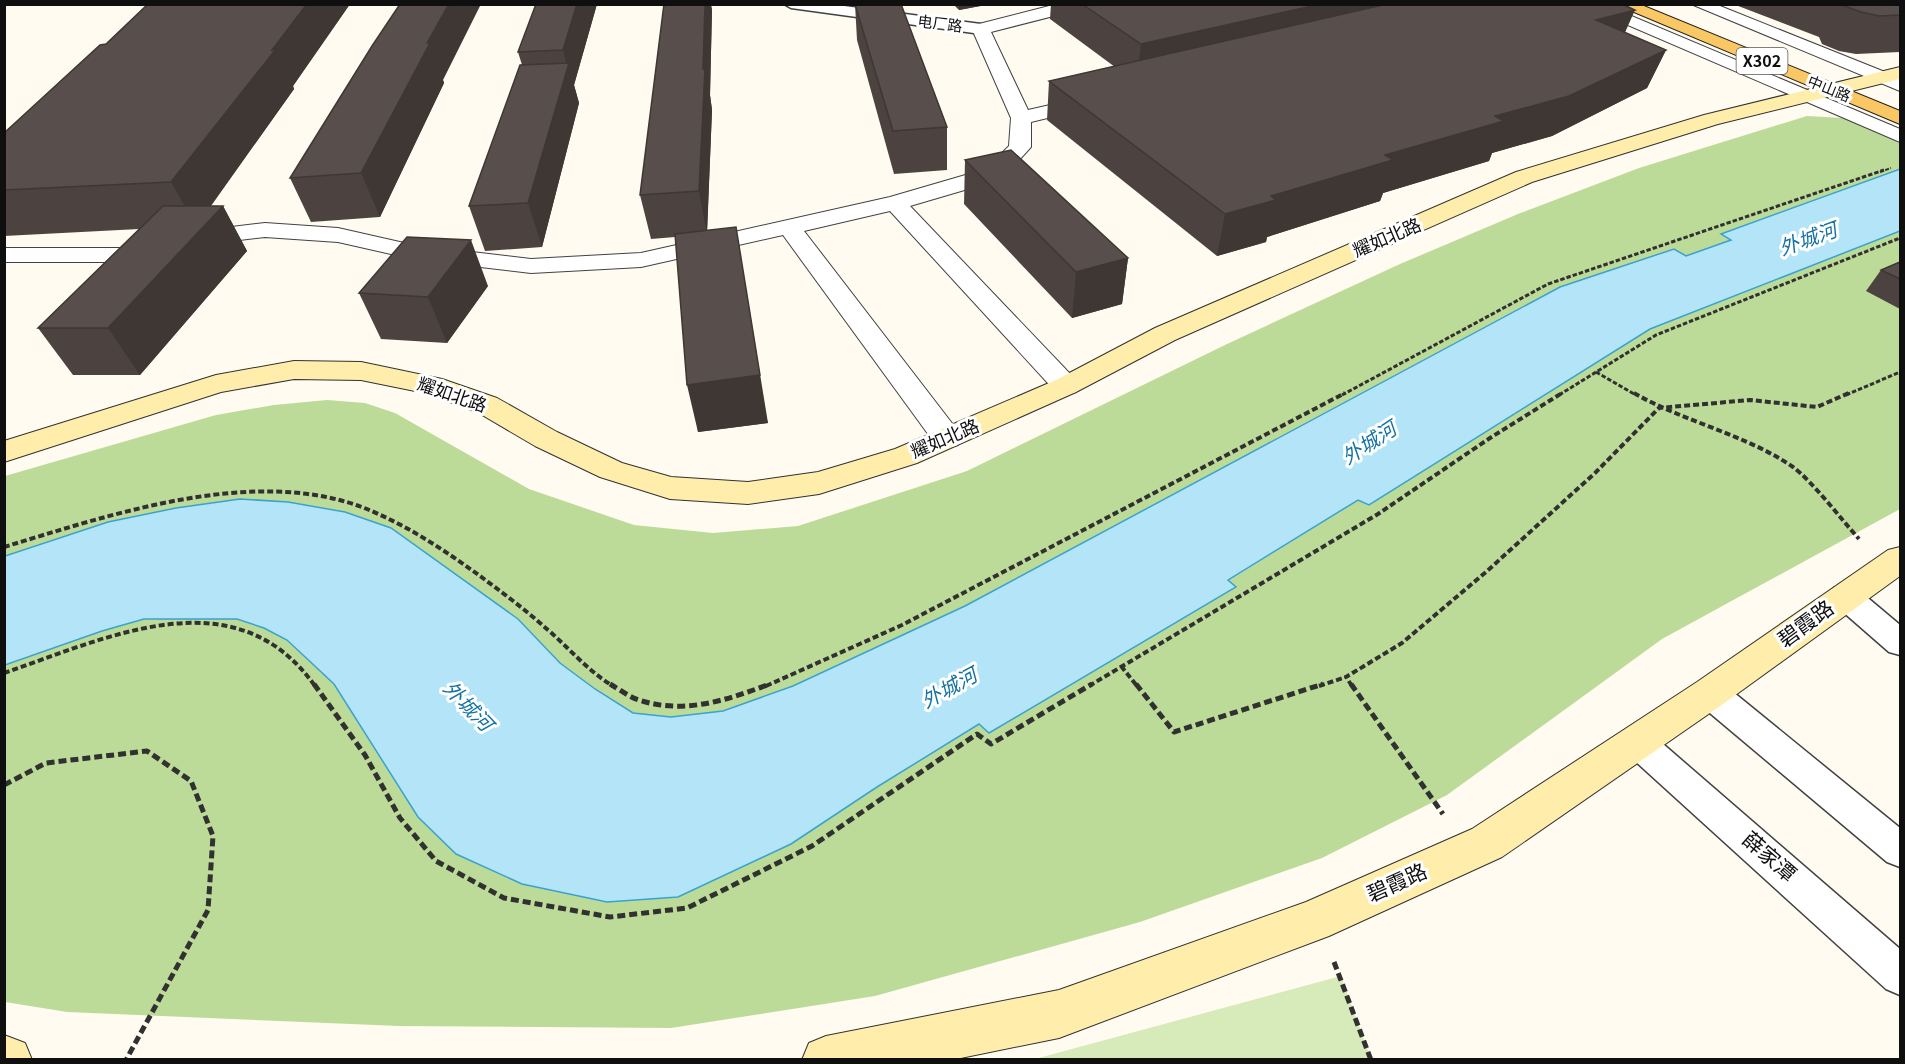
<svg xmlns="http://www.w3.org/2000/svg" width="1905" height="1064" font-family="Georgia,'Noto Sans SC',serif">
  <rect width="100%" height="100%" fill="#fffbf0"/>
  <!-- green -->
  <path fill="#d7eab9" d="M1341 976 1371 1059H1035Z"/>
  <!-- forest -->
  <path fill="#bddb98" d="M1807 116 1843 118 1900 143V169L1722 233 1732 240 1686 256 1560 287 965 606 793 686 723 711 671 717 633 713 595 689 560 663 518 619 391 528 345 512 288 502 240 499 176 508 108 522 5 556V476L216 415 274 405 327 400 365 403 395 413 529 489 634 525 713 533 798 526 967 471 1227 344 1400 264 1518 214 1639 168Z
    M1900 231V509L1662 639 1447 795 1322 858 1140 922 875 996 671 1028 399 1026 67 1012 5 1002 4 665 102 631 144 619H237L264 628 287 640 334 684 418 817 791 844 877 787 979 724 989 733 1235 587 1228 581 1358 500 1369 505 1650 329Z"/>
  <!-- water -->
  <path fill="#b4e4f7" stroke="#3aa2cf" stroke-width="1.5" d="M1900 169V231L1650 329 1369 505 1358 500 1228 580 1236 587 989 733 979 724 877 787 791 844 678 897 607 902 522 884 456 854 418 817 334 684 287 640 264 628 237 619H144L102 631 5 665V556L108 522 176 508 240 499 288 502 345 512 391 528 518 619 560 663 595 689 633 713 671 717 723 711 793 686 965 606 1560 287 1674 249 1686 256 1731 240 1721 234Z"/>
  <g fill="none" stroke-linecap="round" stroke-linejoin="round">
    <defs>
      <path id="lane" d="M784 4H829L981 24 989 29 981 34 791 8Z
        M1845 585 1856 588 1900 625V655L1889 652 1834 604 1830 596 1834 588Z
        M1710 680 1722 683 1900 828V867L1887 862 1698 703 1694 693 1698 683Z
        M1636 726 1648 731 1900 949V995L1886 989 1624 751 1619 741 1624 731Z"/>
      <path id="street" d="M1057 4H1087L1085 8 991 32 1028 110 1090 96 1097 98 1100 102 1097 106 1031 122V147L1002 179 910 206 1076 380 1080 386 1076 392 1066 395 1056 392 890 211 804 231 958 431 962 438 958 445 947 448 936 445 783 235 641 267 531 273 413 259 338 242 265 237 190 246 127 262H4V248H127L190 232 265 223 338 228 413 245 531 259 641 253 890 197 986 169 1009 146 1011 118 972 29 975 25Z
        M1579 4H1603L1900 129V142Z
        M1691 4H1715L1900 78V91Z"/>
      <path id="secondary" d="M1900 67V79L1718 124 1532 182 1175 340 1076 392 917 463 819 494 748 504 670 499 600 477 535 446 477 412 425 393 361 380 294 379 221 392 4 462V441L216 375 294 361 361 362 442 379 497 398 557 432 622 463 671 477 748 482 818 472 895 449 1056 380 1155 328 1516 172 1704 115Z
        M1900 547V576L1723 704 1502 857 1329 936 1059 1038 951 1060H802L809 1043 826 1036 1059 990 1306 902 1472 829 1697 682 1888 550Z
        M4 1035 25 1043 32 1060H4Z"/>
      <path id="primary" d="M1615 4H1639L1900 111V124Z"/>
    </defs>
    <!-- lane casing -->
    <use href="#lane" stroke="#424242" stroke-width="3"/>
    <!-- street casing -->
    <use href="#street" stroke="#424242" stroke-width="2"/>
    <!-- secondary casing -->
    <use href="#secondary" stroke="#313131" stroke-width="2"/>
    <!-- primary casing -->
    <use href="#primary" stroke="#202020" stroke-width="2"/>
    <!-- path-far3 -->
    <path stroke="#313131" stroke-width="2" stroke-dasharray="4 1.5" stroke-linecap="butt" d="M1880 172 1891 168"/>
    <!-- path-far2 -->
    <path stroke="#313131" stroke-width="3" stroke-dasharray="4.5 2" stroke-linecap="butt" d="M1596 372 1636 395
      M1342 395 1548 284 1884 170
      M1559 395 1656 335 1900 238
      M1846 395 1900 372"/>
    <!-- path-far1 -->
    <path stroke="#313131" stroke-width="4" stroke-dasharray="6 3" stroke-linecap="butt" d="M1634 393C1684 422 1745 434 1793 467 1812 481 1842 520 1859 539
      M4 547C110 515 249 467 359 506 402 522 443 549 480 576 503 593 527 611 548 630 570 649 588 671 613 686
      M1121 666 1137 686
      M4 673C107 638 235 574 315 686
      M766 686 902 625 1345 393
      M1089 686 1378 514 1490 438 1562 393
      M1319 686 1346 677
      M1352 686 1346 677 1402 643 1486 572 1595 473 1659 408 1750 400 1817 407 1849 393"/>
    <!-- path -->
    <path stroke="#313131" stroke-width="5" stroke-dasharray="8 4" stroke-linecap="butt" d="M314 684 365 755 400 818 436 861 504 898 610 917 687 908 812 846 977 734 991 744 1092 684
      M610 684C619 689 629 697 639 700 684 715 727 700 770 684
      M1136 684 1174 732 1323 684
      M1351 684 1443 814
      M4 785 46 763 147 751 191 781 213 836 208 910 126 1060
      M1334 962 1371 1060"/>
    <!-- lane -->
    <use href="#lane" fill="#fff" fill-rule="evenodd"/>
    <!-- street -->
    <use href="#street" fill="#fff" fill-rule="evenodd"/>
    <!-- secondary -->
    <use href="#secondary" fill="#ffeeab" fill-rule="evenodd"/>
    <!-- primary -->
    <use href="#primary" fill="#fac765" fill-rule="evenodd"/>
  </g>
  <!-- wall -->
  <path fill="#4c4340" d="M148 4H350L293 86 294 89 211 206H223L247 251 140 375H73L38 328 139 229 4 236V133L106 44Z
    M597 4 574 85 579 103 542 247 485 251 469 206 522 65 518 52Z
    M855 4H901L947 127V170L894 174 857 40Z
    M953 4H991L959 10Z
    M1051 4H1622L1625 33 1666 50 1647 88 1552 136 1492 153 1489 161 1383 193 1380 201 1267 237 1266 242 1217 256 1047 120 1049 81 1115 67 1050 19Z
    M1733 4H1900V52L1856 54 1839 51 1822 44 1819 37Z
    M712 9 710 95 712 110 707 230 768 423 698 432 675 237 651 239 640 195Z
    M443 80 444 83 380 217 311 222 290 178Z
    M965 160 1128 258 1122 304 1072 318 964 204Z
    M1900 262V309L1866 291 1881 270Z
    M488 286 447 343 381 339 359 293Z"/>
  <!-- shaded-wall -->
  <path fill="#3e3734" d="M307 4H350L293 86 294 89 196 226 171 182Z
    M449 4H481L443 80 444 83 380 217 361 173 427 43Z
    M577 4H597L574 85 579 103 542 247 528 203 567 67 563 50Z
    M705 4H711L712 9 710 95 712 110 707 235 699 191Z
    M959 4H991L959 10Z
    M1321 4H1398L1136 82 1141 44Z
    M1635 10 1619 46 1596 20Z
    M1666 50 1647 88 1552 136 1492 153 1489 161 1383 193 1380 201 1267 237 1266 242 1217 256 1225 214 1385 155 1495 116Z
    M223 206 247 251 140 375 108 328Z
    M736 227 768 423 698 432 687 385Z
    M471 240 488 286 447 343 428 297Z
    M1128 258 1122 304 1072 318 1076 272Z"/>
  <!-- building -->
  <path fill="#584e4b" stroke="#3e3734" stroke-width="1.5" d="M148 4H307L272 50 276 49 171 182 4 190V133L100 45 106 44Z
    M400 4H449L427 43H430L361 173 290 178 372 46Z
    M536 4H577L563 50 518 52Z
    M664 4H705L703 69H705L699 191 640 195Z
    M855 4H901L947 127 893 131Z
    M1082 4H1321L1141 44Z
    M1387 4H1622L1635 10 1596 20 1666 50 1569 96 1495 116 1504 121 1385 155 1393 160 1271 196 1276 200 1225 214 1049 81Z
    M1843 4H1900V15L1879 16 1861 12 1844 6Z
    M569 63 528 203 469 206 520 65Z
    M1011 150 1128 258 1076 272 965 160Z
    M163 206H223L108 328H38Z
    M736 227 760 375 687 385 675 234Z
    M407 237 471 240 428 297 359 293Z
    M1900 262V279L1881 270Z"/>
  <g text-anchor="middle" stroke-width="6" stroke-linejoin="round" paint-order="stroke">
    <!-- far-street labels -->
    <g font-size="15" fill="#0f0f0f" stroke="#fff">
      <text transform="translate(940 24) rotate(7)" y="5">电厂路</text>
      <text transform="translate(1829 89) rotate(22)" y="5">中山路</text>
    </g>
    <!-- shield labels -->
    <rect fill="#fff" stroke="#575757" stroke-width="1.5" x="1736.5" y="48" width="51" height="26" rx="4.5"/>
    <g font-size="16" font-weight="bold" fill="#0f0f0f">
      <text x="1762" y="67">X302</text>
    </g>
    <!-- street labels -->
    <g font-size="18" fill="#0f0f0f" stroke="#fff">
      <text transform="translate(1387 238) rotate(-23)" y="6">耀如北路</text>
      <text transform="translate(452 395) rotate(19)" y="6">耀如北路</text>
      <text transform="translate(945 439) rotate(-23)" y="6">耀如北路</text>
    </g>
    <!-- water labels -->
    <g font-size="20" font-style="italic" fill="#1573a3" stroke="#fff">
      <text transform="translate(1808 239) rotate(-20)" y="7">外城河</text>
      <text transform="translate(1369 443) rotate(-33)" y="7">外城河</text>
      <text transform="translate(949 688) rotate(-29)" y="7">外城河</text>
      <text transform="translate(468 706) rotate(46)" y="7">外城河</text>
    </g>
    <!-- near-street labels -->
    <g font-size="21" fill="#0f0f0f" stroke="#fff">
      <text transform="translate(1806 624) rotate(-36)" y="7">碧霞路</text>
      <text transform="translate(1769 857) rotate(41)" y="7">薛家潭</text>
      <text transform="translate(1397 883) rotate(-24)" y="7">碧霞路</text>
    </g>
  </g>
  <!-- border -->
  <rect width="1905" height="1064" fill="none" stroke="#0f0f0f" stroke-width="12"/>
</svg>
